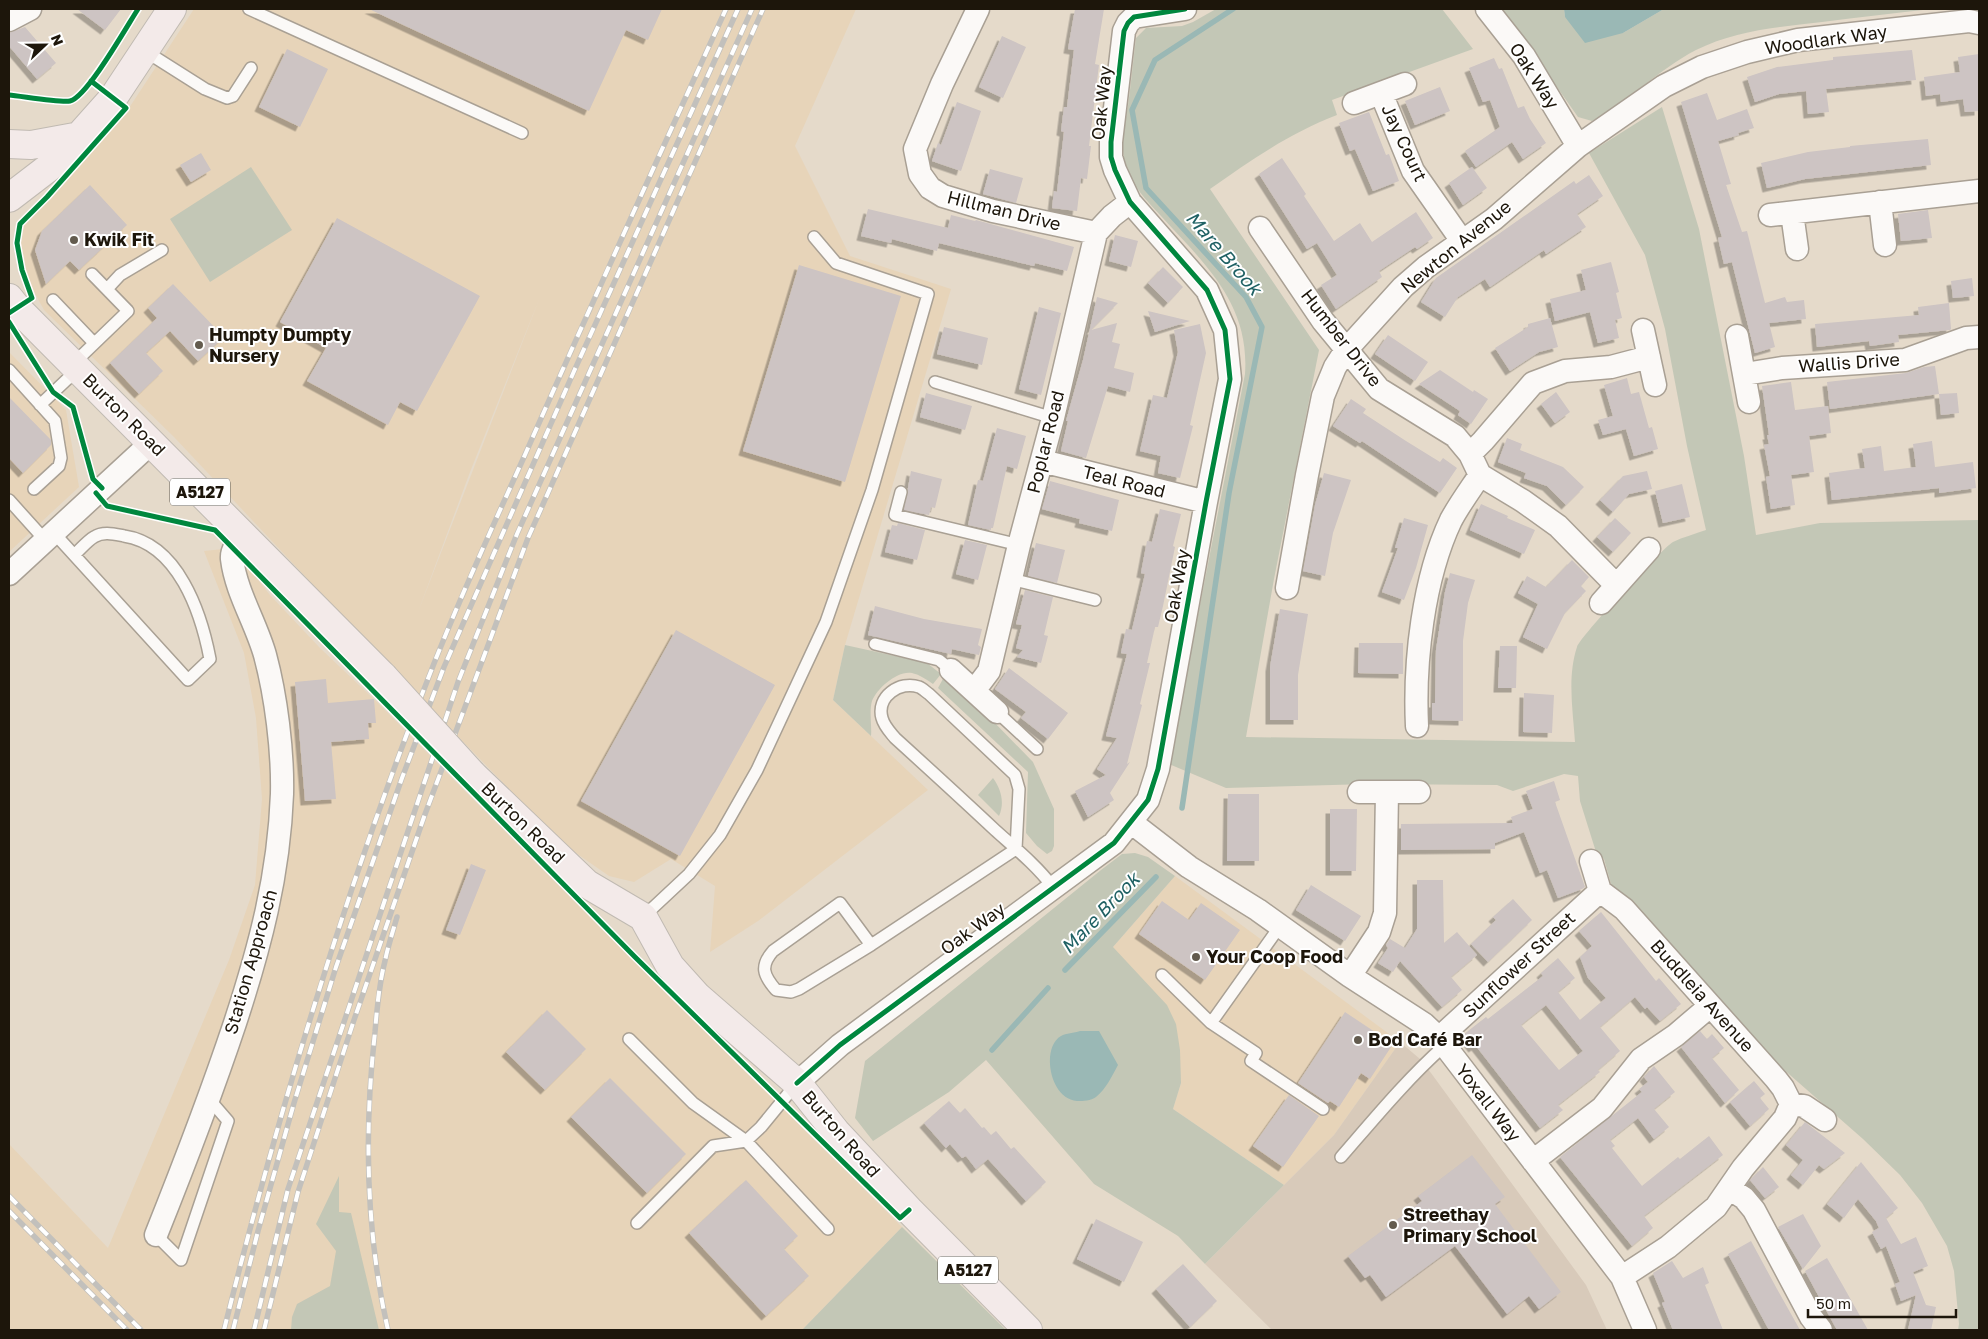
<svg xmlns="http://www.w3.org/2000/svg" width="1988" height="1339" font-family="'Golos Text',sans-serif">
  <defs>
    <filter id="shadow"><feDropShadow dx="-4.5" dy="4.5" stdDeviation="0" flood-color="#0004"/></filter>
  </defs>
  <rect width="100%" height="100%" fill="#e5daca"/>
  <!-- built -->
  <path fill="#e7d4b9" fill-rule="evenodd" d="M194 9H856L795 146 850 256 951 289 845 645 833 700 928 790 758 921 710 952 715 886 671 859 634 882 609 876 563 844 395 672 174 437 44 310 22 270 17 241 21 227 49 200 129 108ZM540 297 418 612 470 472Z
    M9 352 66 410 79 487 9 552Z
    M233 548 270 595 320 648 380 705 546 873 902 1227 802 1330H9V1144L108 1248 229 960 255 885 262 799 256 718 244 653 204 551Z
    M1175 876 1400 1042 1334 1135 1284 1185 1173 1109 1181 1083 1113 947Z"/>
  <!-- education -->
  <path fill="#d8caba" d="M1400 1042 1420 1059 1431 1073 1586 1285 1607 1330H1272L1205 1264 1334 1135Z"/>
  <!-- green -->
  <path fill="#c3c7b6" d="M1216 9H1442L1473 49 1332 100 1337 115C1290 133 1251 160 1210 189L1319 350 1274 579 1246 737 1575 742C1573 711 1567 677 1577 647 1580 637 1663 547 1673 542 1683 537 1695 534 1706 530L1687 446 1665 329 1645 255 1589 153 1662 107 1699 229 1744 456 1756 535 1820 523 1979 520V1330H1958L1959 1324 1954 1271 1947 1246 1922 1203 1900 1175 1863 1139 1773 1060 1611 884 1604 859 1596 852 1580 801 1578 776 1564 774 1513 791 1497 785 1368 784 1226 788 1169 764 1245 374C1250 304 1205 264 1161 216 1146 200 1131 185 1125 163 1120 144 1125 125 1128 106 1131 84 1133 61 1136 38L1146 28 1182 26 1193 22Z
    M1502 9H1564L1565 17 1623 33 1664 9H1932C1896 13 1859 17 1822 22 1779 27 1736 30 1696 50 1658 70 1629 101 1592 121L1578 117Z
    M251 167 292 230 210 282 170 219Z
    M845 645 927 663 941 674 933 684C926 679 920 675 912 673 898 670 877 688 872 701 869 711 872 726 871 736L833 700Z
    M944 677 991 719 1033 762 1054 809V846L1052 851 1047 854 1037 846 1026 833 1028 772 938 688Z
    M993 778C1001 789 1005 803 999 816L978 795Z
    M1135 853 1148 857 1175 876 1113 947 1167 1005 1176 1024 1180 1050 1181 1083 1173 1109 1284 1185 1205 1264 1178 1236 1094 1184 986 1060 949 1092 873 1141 855 1118 865 1061 1101 870 1122 854Z
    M339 1176V1212L351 1213 379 1330H291L292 1317 297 1304 330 1286 336 1251 316 1224Z
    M902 1227 1006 1330H802Z"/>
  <!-- water -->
  <path fill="#9ab8b5" d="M1564 9H1664L1623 33 1585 43 1565 17Z
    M1080 1031H1099L1118 1065C1112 1076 1106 1089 1096 1097 1091 1101 1083 1101 1077 1101 1049 1099 1041 1047 1061 1036 1066 1033 1074 1033 1080 1031Z"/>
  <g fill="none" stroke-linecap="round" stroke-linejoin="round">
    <!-- stream -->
    <path stroke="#9ab8b5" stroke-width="5.5" d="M1182 808 1229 493 1262 327 1246 297 1146 188 1132 110 1155 60 1233 9
      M1065 970 1156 877
      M992 1050 1048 988"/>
  </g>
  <!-- building -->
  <path fill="#cdc4c3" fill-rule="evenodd" filter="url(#shadow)" d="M77 9H121L105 30Z
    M369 9H662L648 40 626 30 589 111Z
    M1075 9H1104L1095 64 1099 65 1089 146H1091L1087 179 1081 178 1077 211 1052 208 1054 191 1057 192 1064 132 1061 131 1064 107H1067L1074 50 1068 49Z
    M25 27 56 63 37 79 9 46V33Z
    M1002 36 1026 47 1003 98 979 87Z
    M287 49 328 69 300 127 259 107Z
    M1912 50 1916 80 1826 89 1829 112 1808 114 1806 91 1779 94 1755 102 1747 77 1777 67 1833 60V57Z
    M1979 54V111L1965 112 1963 99 1941 102 1940 94 1926 96 1924 77 1960 72 1958 57Z
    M1494 58 1499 69 1502 68 1518 108 1524 106 1530 119 1546 143 1523 159 1512 142 1476 167 1465 151 1500 127 1490 100 1483 102 1469 68Z
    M1440 87 1450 111 1415 125 1405 101Z
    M1707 93 1717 120 1747 109 1754 128 1738 133 1739 135 1718 141 1731 184 1726 185 1742 232 1747 231 1765 303 1785 297 1787 302 1804 300 1806 319 1769 323 1775 347 1755 353 1732 262 1724 264 1718 238 1722 237 1681 102Z
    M957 102 981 111 961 171 932 161 938 143 941 145Z
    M1369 112 1386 155 1389 154 1399 181 1373 191 1355 149 1350 151 1339 123Z
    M1928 139 1931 165 1805 179 1767 188 1761 163 1808 152 1850 147V146Z
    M201 153 211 170 191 182 180 165Z
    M1282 158 1306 194 1304 196 1334 241 1360 223 1372 242 1416 212 1433 238 1417 249 1415 247 1379 271 1382 277 1336 309 1321 285 1337 275 1317 243 1307 249 1259 174Z
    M1472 167 1487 188 1463 205 1449 183Z
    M990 169 1023 178 1016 203 983 194Z
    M1589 175 1603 196 1577 214 1586 227 1546 254 1544 250 1490 287 1485 279 1458 297 1445 317 1421 302 1436 278 1574 181 1576 184Z
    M90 185 127 225 79 270 70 261 46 284 35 250 42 231Z
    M868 209 948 228 951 215 975 221 976 220 1074 247 1067 271 1035 263 1034 266 939 243 937 251 892 239 891 243 861 236Z
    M1928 210 1932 238 1901 241 1898 214Z
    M337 218 480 296 417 411 400 402 388 425 307 381 326 348 280 322Z
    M1115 235 1138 241 1131 267 1109 261Z
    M1611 262 1619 292 1616 293 1622 318 1615 320 1619 338 1598 343 1590 312 1555 321 1550 299 1586 290 1581 270Z
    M799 265 901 296 845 482 743 451Z
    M1163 267 1183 287 1168 303 1148 283Z
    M1972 278 1974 296 1953 298 1951 281Z
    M173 284 224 337 198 361 170 331 146 353 163 371 139 394 110 363 157 318 148 308Z
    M1097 297 1118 303 1091 330 1117 323 1112 342 1120 344 1114 368 1134 373 1130 392 1108 386 1086 458 1061 451 1068 421H1066L1083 360Z
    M1949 303 1951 329 1950 330 1898 335 1899 342 1870 346 1869 341 1817 347 1815 324 1919 315 1918 307Z
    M1039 307 1061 313 1041 395 1019 389Z
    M1148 311 1190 321 1155 332Z
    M1550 318 1558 347 1539 352 1510 371 1495 348 1528 327V324Z
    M1200 324 1206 353 1190 425 1193 426 1180 478 1158 473 1161 456 1140 451 1153 395 1167 398 1178 352 1174 330Z
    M944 327 988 338 982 365 937 354Z
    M1388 335 1428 362 1415 381 1375 354Z
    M1935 366 1939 394 1830 409 1827 382 1906 373 1924 367Z
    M1440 370 1473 392 1474 390 1488 399 1471 424 1458 415 1460 411 1419 384Z
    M1627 378 1631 394 1639 392 1649 428 1652 427 1658 449 1634 456 1626 429 1603 435 1598 420 1613 416 1604 385Z
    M1791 382 1795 410 1828 406 1831 433 1809 436 1814 472 1791 475 1795 505 1771 509 1766 477 1770 476 1764 445 1769 444 1767 435H1769L1762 386Z
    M1556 392 1570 412 1555 423 1541 404Z
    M926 393 972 406 965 430 920 417Z
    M1957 393 1959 413 1941 415 1939 394Z
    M9 397 51 440V445L23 473 9 458Z
    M1351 399 1366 409 1363 413 1406 441 1440 462 1443 458 1457 468 1440 493 1362 441 1360 443 1333 426Z
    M997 428 1026 436 1017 469 1007 466 993 528H991V530L968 525 978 480 983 481Z
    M1507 438 1522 444 1520 450 1563 467 1584 487 1566 505 1547 486 1524 478 1526 473 1498 462Z
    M1932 441 1935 467 1973 462 1976 488 1939 493V488L1832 500 1829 473 1865 468 1862 449 1881 446 1884 471 1916 467 1913 444Z
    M911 471 942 479 935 508 931 507 929 515 904 510Z
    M1647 471 1652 489 1629 494 1613 512 1600 500 1623 476Z
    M1324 473 1351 480 1333 533 1325 576 1303 571 1315 505Z
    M1050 481 1119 500 1112 531 1079 523 1080 519 1042 509Z
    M1682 484 1690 517 1663 523 1655 491Z
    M1481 504 1508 516 1507 518 1535 530 1524 554 1470 530Z
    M1160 509 1181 514 1173 546 1175 547 1163 606 1158 627H1155L1147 663H1150L1140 704 1142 705 1127 764 1130 762 1110 793 1114 800 1088 817 1075 791 1106 775 1097 769 1117 738 1106 736 1127 654 1121 653 1126 629 1132 630 1145 574 1141 573 1147 541 1152 542Z
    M1404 518 1428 525 1416 568 1404 600 1382 592 1398 548H1395Z
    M1615 518 1631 533 1613 552 1597 537Z
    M898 523 925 530 917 560 885 552 892 525 897 526Z
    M965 540 987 545 978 580 956 574Z
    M1036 543 1065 550 1057 583 1028 576Z
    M1572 560 1589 577 1581 586 1586 591 1565 613 1547 649 1523 637 1538 604 1518 593 1527 576 1546 587Z
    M1450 573 1475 580 1468 603 1463 641V721L1432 720V703H1435L1436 650 1445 592Z
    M1025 590 1053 597 1044 635 1048 636 1041 663 1017 657 1023 650 1016 648 1022 625 1016 624Z
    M875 606 924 619 982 629 978 645 981 647 979 655 952 649 951 654 868 635Z
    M1280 609 1308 614 1298 675V720H1270V667Z
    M676 630 775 685 680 856 581 801Z
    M1359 643H1403V674L1358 673Z
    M1500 646H1517L1516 688H1498Z
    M1009 668 1068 713 1048 739 1021 718 1026 712 995 689Z
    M326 679 328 703 374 699 376 723H368L369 739 331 742 336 799 305 801 295 682Z
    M1524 693 1554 695 1552 733 1523 732Z
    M1554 781 1560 800 1555 802 1585 887 1582 889 1558 898 1547 870 1540 873 1524 832 1495 843V849L1401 850V824L1513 823 1511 817 1533 809 1526 791Z
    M1228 794H1259V861H1227Z
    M1330 809H1357L1356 871H1330Z
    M471 864 486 870 460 935 446 930Z
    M1417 880H1443L1444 943 1457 932 1477 955 1451 977 1462 990 1442 1007 1400 961 1393 972 1378 963 1388 948 1386 945 1390 939 1405 948 1417 929Z
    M1311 885 1361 916 1345 941 1296 910Z
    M1513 899 1532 920 1488 962 1471 944 1496 920 1493 917Z
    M1162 901 1189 920 1201 903 1240 930 1205 980 1139 934Z
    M1601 912 1656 981 1659 978 1681 1004 1660 1021 1647 1007 1645 1009 1635 997 1600 1027 1620 1051 1598 1070 1600 1072 1558 1105 1563 1110 1540 1128 1476 1046 1473 1048 1463 1035 1486 1017 1488 1019 1543 976 1541 973 1558 958 1575 978 1558 992 1580 1020 1606 998 1588 978 1580 957 1592 946 1579 931ZM1546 1005 1583 1051 1559 1070 1521 1025Z
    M547 1010 586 1049 545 1090 506 1052Z
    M1345 1012 1393 1044 1370 1079 1361 1073 1339 1107 1330 1101 1328 1103 1298 1083Z
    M1700 1031 1707 1039 1712 1034 1724 1048 1712 1058 1739 1090 1725 1103 1681 1047Z
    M1654 1066 1675 1092 1654 1109 1669 1127 1654 1139 1638 1118 1610 1140 1615 1146 1612 1148 1642 1186 1678 1157 1680 1159 1709 1136 1723 1155 1644 1216 1653 1228 1632 1246 1560 1157 1642 1092 1639 1089 1648 1082 1644 1077Z
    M610 1078 686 1154 647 1193 571 1117Z
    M1754 1081 1765 1094 1760 1098 1769 1109 1750 1126 1730 1102Z
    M1289 1095 1319 1116 1283 1167 1253 1146Z
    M949 1101 960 1113 965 1108 982 1128 984 1127 991 1135 996 1131 1011 1149 1014 1147 1046 1182 1026 1201 988 1159 976 1169 966 1156 962 1158 950 1144 946 1148 924 1123Z
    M1805 1122 1845 1153 1824 1169 1819 1165 1803 1185 1791 1175 1803 1160 1786 1145Z
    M1472 1155 1505 1197 1495 1204 1561 1292 1539 1309 1529 1296 1507 1314 1455 1246 1386 1297 1370 1275 1365 1278 1348 1256 1422 1201 1418 1196Z
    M1861 1162 1898 1208 1886 1218 1901 1244 1916 1237 1928 1266 1913 1272 1926 1305 1936 1307 1931 1330H1908L1916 1295 1901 1301 1895 1284 1900 1282 1886 1246 1881 1249 1872 1232 1879 1228 1876 1221 1858 1199 1844 1218 1827 1204Z
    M1763 1167 1779 1187 1765 1198 1750 1180Z
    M746 1180 798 1236 784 1249 809 1276 766 1316 689 1233Z
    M1803 1214 1821 1246 1803 1269 1778 1227Z
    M1096 1219 1143 1242 1124 1282 1077 1259Z
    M1751 1241 1777 1289 1800 1330H1769L1728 1254Z
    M1827 1258 1842 1284 1868 1330H1837L1805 1271Z
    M1672 1261 1683 1278 1703 1267 1709 1283 1705 1285 1723 1330H1673L1662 1303 1665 1302 1653 1273Z
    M1183 1264 1217 1301 1190 1327 1156 1289Z"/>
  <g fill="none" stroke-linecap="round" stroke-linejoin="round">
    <defs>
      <path id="service" d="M249 9 522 133
        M145 51 205 89 227 98 233 96 251 68
        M107 289 120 275 162 250
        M53 300 94 343
        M73 364 128 311 92 274
        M9 370 55 421 61 458 59 466 34 489
        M935 382 1053 418
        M40 405 78 369
        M901 492 895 515 1019 545
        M9 500 45 540
        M54 533 188 680 210 659C201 612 178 544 124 536 114 534 103 531 94 537 87 541 81 549 74 555
        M1011 579 1095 600
        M875 644 939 660 951 670
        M997 712 1037 749
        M1016 849 1019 789 1015 775 929 694C926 692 922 688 919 687 900 680 876 697 882 718 884 726 890 732 895 738 928 768 962 799 995 830 1015 848 1036 865 1053 887
        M643 917 689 874 720 835 757 770 826 622 872 490 928 294 836 263 814 237
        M871 945 840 903 773 951C760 966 763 975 776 990L791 992 799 989 871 945 1016 849
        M1162 975 1211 1023 1256 1053 1251 1061 1323 1109
        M1211 1023 1280 926
        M629 1039 693 1103 746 1141 828 1229
        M1341 1157C1374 1119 1406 1080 1444 1046
        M637 1223 713 1146 746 1141 761 1127 797 1083
        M156 1235 181 1260 228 1121 209 1099"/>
      <path id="minor" d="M978 9 942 84 915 149 920 174 930 188 943 196 993 211 1096 233
        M1487 9 1524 56 1578 146
        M9 20 30 9
        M1381 93 1413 171 1462 241
        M1354 103 1405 84
        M1880 202 1885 245
        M1792 213 1797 249
        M1770 215 1979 191
        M1260 228 1323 321 1379 389 1455 436 1470 454 1480 475 1523 501 1558 526 1616 585
        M1643 330 1655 385
        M1737 336 1749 402
        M1745 374 1782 368 1905 360 1966 338 1979 337
        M1470 454 1483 441 1533 383 1565 371 1611 367 1649 357
        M1042 461 1206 502
        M9 574 152 442
        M1287 588 1307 475 1323 396 1335 367 1346 350 1403 287 1426 267 1494 219 1578 146 1664 86 1702 67 1747 52 1798 40 1969 21 1979 23
        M1601 603 1649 549
        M951 670 997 712
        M974 691 989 671 1019 545 1053 418 1096 233 1112 216 1130 202
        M1417 726C1414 662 1423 579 1451 520 1459 505 1470 490 1480 475
        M1359 792H1419
        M1132 823 1189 867 1258 910 1350 976 1424 1024 1439 1038 1622 1277 1645 1330
        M1591 861 1600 891 1624 909 1776 1079 1783 1088 1791 1104 1804 1106 1825 1120
        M1350 976 1379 932 1385 913 1387 792
        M1439 1038 1600 891
        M797 1083 840 1045 1114 843 1148 800 1158 769 1206 502 1230 379 1225 330 1207 290 1130 202 1115 170 1111 157V142L1124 31 1128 23 1134 17 1185 9
        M1533 1161 1602 1108 1641 1059 1676 1035 1710 1006
        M1730 1189 1744 1198 1754 1210 1811 1317 1821 1330
        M156 1235C184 1165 211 1095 235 1023 260 947 279 875 282 794 283 751 276 696 265 655 256 623 236 592 232 559 231 549 238 543 244 537
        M1622 1277 1668 1247 1716 1207 1743 1168 1785 1118 1791 1104"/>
      <path id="trunk" d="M9 144 31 145 80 136
        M9 198 56 162 113 98 172 9
        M9 298 17 308 383 676
        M472 774 587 884 643 917 670 966 697 996 797 1083 836 1132 909 1210 1028 1330"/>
    </defs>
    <!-- service casing -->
    <use href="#service" stroke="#a9a094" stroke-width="14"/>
    <!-- minor casing -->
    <use href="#minor" stroke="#a9a094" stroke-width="25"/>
    <!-- trunk casing -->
    <use href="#trunk" stroke="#c0bab2" stroke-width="30"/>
    <!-- service -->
    <use href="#service" stroke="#fbf9f7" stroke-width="11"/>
    <!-- minor -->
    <use href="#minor" stroke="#fbf9f7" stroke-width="22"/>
    <!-- trunk -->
    <use href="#trunk" stroke="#f3eae9" stroke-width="28"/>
    <defs>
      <path id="rail" d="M9 1196 141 1330
        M9 1211 127 1330
        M224 1330C280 1105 348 882 433 666 461 595 493 526 524 457 590 307 658 158 726 9
        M233 1330 258 1231 294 1103 336 967 402 778 444 667 575 369 738 9
        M254 1330 288 1189 458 682 517 534 752 9
        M264 1330 298 1192 354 1020 424 817 528 538 763 9
        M388 1330C366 1234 364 1130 375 1032 377 1008 379 984 385 961 388 946 393 931 397 917"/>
    </defs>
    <!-- rail casing -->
    <use href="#rail" stroke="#c2c0bc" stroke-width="5.5"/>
    <!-- rail -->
    <use href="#rail" stroke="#fff" stroke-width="4" stroke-dasharray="11" stroke-linecap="butt"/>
    <defs>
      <path id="trunk-bridge" d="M383 676 472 774"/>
    </defs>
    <!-- trunk-bridge casing -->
    <use href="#trunk-bridge" stroke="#c0bab2" stroke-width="30" stroke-linecap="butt"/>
    <!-- trunk-bridge -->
    <use href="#trunk-bridge" stroke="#f3eae9" stroke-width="28"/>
    <defs>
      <path id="cycleway" d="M9 95C21 96 61 103 70 101 87 97 127 26 138 9
        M9 313 32 298 22 270 17 243 20 224 47 197 126 108 91 81
        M9 322 53 392 73 407 93 479 102 488
        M96 493 107 506 215 530 635 957 900 1218 909 1210
        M797 1083 840 1045 1114 843 1148 800 1158 769 1206 502 1230 379 1225 330 1207 290 1130 202 1115 170 1111 157V142L1124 31 1128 23 1134 17 1185 9"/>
    </defs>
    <!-- cycleway casing -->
    <use href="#cycleway" stroke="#fff" stroke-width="8"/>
    <!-- cycleway -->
    <use href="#cycleway" stroke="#00873e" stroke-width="5"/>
  </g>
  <!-- markers -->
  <g fill="#635b4e" stroke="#fff" stroke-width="2">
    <circle cx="74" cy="240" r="5"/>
    <circle cx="199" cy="345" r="5"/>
    <circle cx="1196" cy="957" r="5"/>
    <circle cx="1358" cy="1040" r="5"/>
    <circle cx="1393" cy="1225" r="5"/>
  </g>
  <g text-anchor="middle" stroke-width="4" stroke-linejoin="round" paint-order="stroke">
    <!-- shield labels -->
    <g fill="#fff" stroke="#615c54" stroke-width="1">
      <rect x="170" y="478.5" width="60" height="27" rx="4"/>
      <rect x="938" y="1256.5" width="60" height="27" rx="4"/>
    </g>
    <g font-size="16" font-weight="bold" fill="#1d160b">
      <text x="200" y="498">A5127</text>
      <text x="968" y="1276">A5127</text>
    </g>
    <!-- street labels -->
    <g font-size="18" fill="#1d160b" stroke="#fff">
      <text transform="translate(1826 40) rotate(-8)" y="6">Woodlark Way</text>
      <text transform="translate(1534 76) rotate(57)" y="6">Oak Way</text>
      <text transform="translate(1102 103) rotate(-84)" y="6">Oak Way</text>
      <text transform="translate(1404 143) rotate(65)" y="6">Jay Court</text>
      <text transform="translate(1004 211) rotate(14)" y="6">Hillman Drive</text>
      <text transform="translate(1456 247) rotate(-39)" y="6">Newton Avenue</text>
      <text transform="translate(1341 338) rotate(52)" y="6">Humber Drive</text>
      <text transform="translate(1849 363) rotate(-4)" y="6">Wallis Drive</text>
      <text transform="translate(124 415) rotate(45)" y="6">Burton Road</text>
      <text transform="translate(1046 442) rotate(-76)" y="6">Poplar Road</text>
      <text transform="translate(1124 482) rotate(14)" y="6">Teal Road</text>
      <text transform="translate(1177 586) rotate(-80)" y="6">Oak Way</text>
      <text transform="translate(523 823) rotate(44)" y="6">Burton Road</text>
      <text transform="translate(973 929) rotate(-36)" y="6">Oak Way</text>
      <text transform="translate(251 962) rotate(-74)" y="6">Station Approach</text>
      <text transform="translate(1519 965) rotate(-43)" y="6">Sunflower Street</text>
      <text transform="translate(1702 996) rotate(48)" y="6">Buddleia Avenue</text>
      <text transform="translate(1488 1103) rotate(52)" y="6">Yoxall Way</text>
      <text transform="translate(841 1134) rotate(49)" y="6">Burton Road</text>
    </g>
    <!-- poi labels -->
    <g font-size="18" font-weight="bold" fill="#1d160b" stroke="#fff" text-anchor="start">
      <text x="84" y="246">Kwik Fit</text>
      <text x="209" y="341">Humpty Dumpty<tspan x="209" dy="21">Nursery</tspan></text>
      <text x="1206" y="963">Your Coop Food</text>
      <text x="1368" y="1046">Bod Café Bar</text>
      <text x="1403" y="1221">Streethay<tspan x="1403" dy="21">Primary School</tspan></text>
    </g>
    <!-- water labels -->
    <g font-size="19" font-style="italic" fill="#1f6164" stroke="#fff">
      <text transform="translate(1224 253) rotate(49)" y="7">Mare Brook</text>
      <text transform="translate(1100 913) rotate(-46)" y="7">Mare Brook</text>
    </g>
  </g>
  <!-- border -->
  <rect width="1988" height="1339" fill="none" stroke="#1d160b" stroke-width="20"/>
  <!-- north arrow -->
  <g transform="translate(45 45) rotate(68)" stroke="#ffffff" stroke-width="4" paint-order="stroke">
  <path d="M0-4L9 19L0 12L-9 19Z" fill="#1d160b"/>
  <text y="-8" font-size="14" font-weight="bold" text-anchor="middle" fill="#1d160b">N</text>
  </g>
  <!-- scale -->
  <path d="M1808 1309v8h148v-8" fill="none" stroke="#1d160b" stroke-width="2.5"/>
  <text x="1816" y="1309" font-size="15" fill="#1d160b" stroke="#ffffff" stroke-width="4" paint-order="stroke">50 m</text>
</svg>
